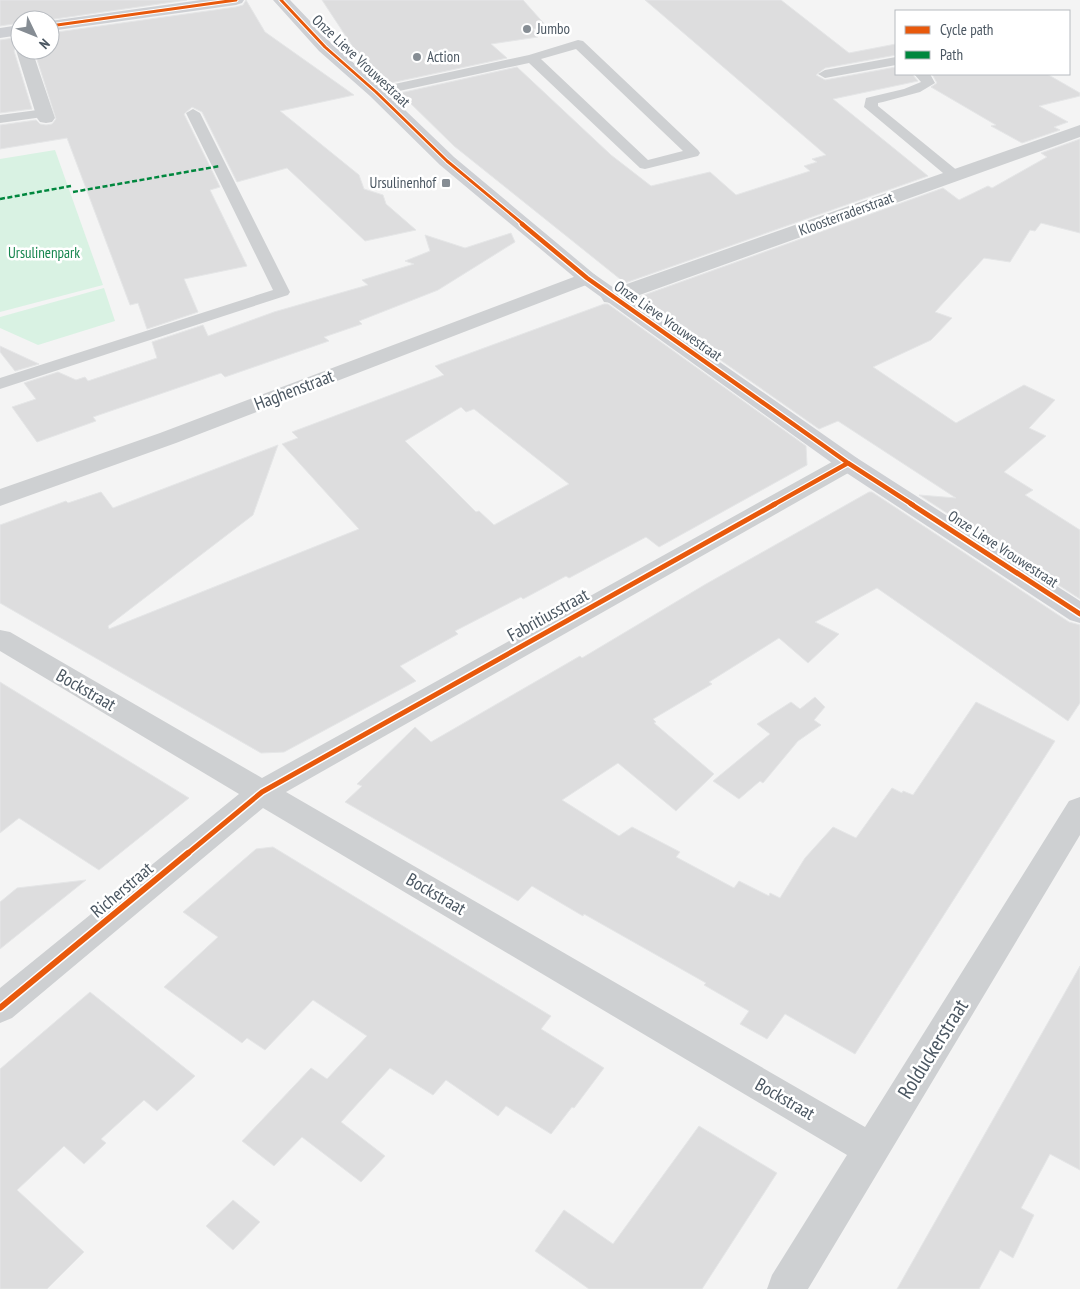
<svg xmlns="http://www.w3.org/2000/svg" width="1080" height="1289" font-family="'PT Sans Narrow',sans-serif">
  <rect width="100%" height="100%" fill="#f4f4f4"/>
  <!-- green -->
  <path fill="#d9f2e3" d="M55 150 103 285 0 312V159Z
    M104 288 115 321 38 345 0 328V317Z"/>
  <!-- building -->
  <path fill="#ddddde" stroke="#e5e6e7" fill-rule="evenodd" d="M0 0H187L48 20H20V23L0 26Z
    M246 0 265 32 354 95 280 111 359 175 364 189 383 195 386 204 416 230 365 241 287 168 237 182 202 112 192 107 184 114 220 187 210 190 247 266 184 279 198 312 147 329 138 303 130 305 67 138 0 149V125L36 120 40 124 46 125 52 124 56 119 34 50H50V33L236 7 243 5Z
    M322 0H523L548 28 533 29 538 37 491 44 507 58 381 85 374 79Z
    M645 0H781L849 53 896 44V55L825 68 816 75 825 80 896 67V74H912L918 81 833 99 928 176 625 283 454 146 400 93 517 67 611 155 651 186 710 172 736 195 810 171 804 166 817 162 812 159 826 155Z
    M20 37V44L16 45 14 51 32 109 0 113V40Z
    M932 74H1047L1080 93V96L1039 106 1068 122 1054 127 1060 130 1022 143 991 126 996 125 931 87 937 83Z
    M1080 139V233L1041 223 1035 231 1030 230 1010 262 984 258 935 312 952 318 931 340 873 367 956 423 1024 385 1055 400 1029 428 1046 436 1004 472 1033 490 1025 495 1080 530V599L919 495 956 498 838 421 819 429 633 299 943 188 959 200 988 186 992 188 1047 157 1041 153Z
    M511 233 515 242 438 290 359 321 362 324 324 337 329 341 225 377 221 373 93 417 96 421 37 442 12 407 36 399 24 383 58 372 76 380 85 377 88 381 157 358 152 342 203 325 208 336 274 312 368 285 362 280 414 264 405 261 430 251 425 235 465 248Z
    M604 304H608L806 446 807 465 659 547 646 537 569 578 566 576 523 599 521 597 455 631 458 634 400 666 416 681 284 752 261 753 0 603V525L66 501 68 503 101 492 113 508 278 445 253 515 108 626 109 629 359 529 282 444 298 438 292 432 444 375 435 366ZM461 407 466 412 474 409 569 484 494 525 479 511 476 512 405 441Z
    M0 346 39 364 15 371 0 352Z
    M869 492H872L1069 622 1080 625V703L1068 721 877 588 815 622 839 634 808 663 779 638 709 682 712 684 653 719 656 722 654 723 714 774 676 811 618 763 562 800 619 836 632 827 680 852 676 857 734 888 739 881 769 896 770 893 780 898 805 858 833 827 856 838 892 788 902 793 903 791 913 795 976 702 1055 741 855 1054 785 1014 767 1039 740 1024 749 1011 704 985 706 983 584 914 583 916 532 886 518 901 345 802 362 786 357 784 415 727 431 742 580 656 582 658 706 584Z
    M0 682 145 771 189 798 99 870 19 818 0 833Z
    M815 697 825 707 814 720 821 725 798 741 763 783 760 781 739 799 713 781 770 734 757 724 791 702 800 709Z
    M273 847 551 1016 541 1029 604 1068 574 1108 572 1107 551 1134 506 1106 498 1116 446 1080 433 1095 390 1068 341 1122 385 1156 361 1182 302 1137 274 1166 242 1141 311 1068 327 1079 367 1036 313 1000 265 1050 247 1038 242 1043 164 987 218 937 183 912 256 849Z
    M86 880 0 949V902L17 888Z
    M1080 966V1170L1050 1154 1021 1208 1034 1215 1013 1258 1000 1250 979 1289H897Z
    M90 992 195 1076 157 1111 144 1100 101 1139 106 1143 84 1164 64 1146 17 1190 84 1252 47 1289H0V1069Z
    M699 1126 777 1173 702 1289H589L535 1251 564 1210 613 1244Z
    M233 1200 260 1222 233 1250 206 1226Z"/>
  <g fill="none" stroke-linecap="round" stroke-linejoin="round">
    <!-- lane -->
    <path fill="#ced0d2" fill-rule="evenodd" d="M578 40 583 41 698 150 700 153 698 156 645 169 640 168 529 63 376 96 369 92 376 88 529 55ZM576 49 683 151 648 160 541 59Z
      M896 57V65L825 78 818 74 825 70Z
      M914 74H930L935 83 920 92 883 102 878 103V106L959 172 961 175 959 178H949L864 107 866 98 904 89 921 82Z
      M45 109 52 113 50 116 0 123V115Z
      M193 109 200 113 290 292 288 295 0 389V378L273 290 186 113Z"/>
    <!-- street -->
    <path fill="#ced0d2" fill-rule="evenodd" d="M18 46H20V50H32L55 118 52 122 46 123 40 122 37 118 16 50Z
      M1080 125V137L620 302 612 303 604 302 601 297 604 292Z
      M587 272 594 274 598 278 594 282 176 443 0 506V489L160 433Z
      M848 456 857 458 860 463 857 468 286 792 865 1127 1069 801 1080 797V835L808 1289H767L772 1275 847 1155 263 808 12 1018 0 1023V988L239 794 0 651V630L10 632 262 778 839 458Z"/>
    <!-- secondary -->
    <path fill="#ced0d4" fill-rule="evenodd" d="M201 0H244L242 3 236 5 50 31V21Z
      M273 0H290L331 43 382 88 454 157 594 274 857 458 1080 601V623L1070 620 839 468 580 282 440 165 370 96 319 51Z
      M20 25V35L0 38V28Z"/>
    <!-- quiet -->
    <path stroke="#00873e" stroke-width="2.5" stroke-dasharray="5 2.5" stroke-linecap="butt" d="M73 192 220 166
      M0 199 71 186"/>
    <defs>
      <path id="cycleway-far3" d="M281 0 325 47 376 92 447 161 524 225
        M50 26 236 0"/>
      <path id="cycleway-far2" d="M522 224 587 278 848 463 913 505
        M773 505 848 463"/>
      <path id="cycleway-far1" d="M911 504 1080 614
        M187 854 262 792 775 504"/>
      <path id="cycleway" d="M0 1008 188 853"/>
    </defs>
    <!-- cycleway-far3 casing -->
    <use href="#cycleway-far3" stroke="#fff" stroke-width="5"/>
    <!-- cycleway-far2 casing -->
    <use href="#cycleway-far2" stroke="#fff" stroke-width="7"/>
    <!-- cycleway-far1 casing -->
    <use href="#cycleway-far1" stroke="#fff" stroke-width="8"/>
    <!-- cycleway casing -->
    <use href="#cycleway" stroke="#fff" stroke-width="9"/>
    <!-- cycleway-far3 -->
    <use href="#cycleway-far3" stroke="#e8590c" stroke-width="3"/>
    <!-- cycleway-far2 -->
    <use href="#cycleway-far2" stroke="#e8590c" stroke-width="4.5"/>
    <!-- cycleway-far1 -->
    <use href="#cycleway-far1" stroke="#e8590c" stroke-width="5"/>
    <!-- cycleway -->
    <use href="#cycleway" stroke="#e8590c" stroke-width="6"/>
  </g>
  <!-- markers -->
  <g fill="#868d94" stroke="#fff" stroke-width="2">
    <circle cx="527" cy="29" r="5"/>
    <circle cx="417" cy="57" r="5"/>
    <rect x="441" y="178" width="10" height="10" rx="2.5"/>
  </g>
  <g text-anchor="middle" stroke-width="5" stroke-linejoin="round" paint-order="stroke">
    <!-- far-poi labels -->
    <g font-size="15" fill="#4a5661" stroke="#fff" text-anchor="start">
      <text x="537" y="34">Jumbo</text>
      <text x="427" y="62">Action</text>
      <text x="436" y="188" text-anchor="end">Ursulinenhof</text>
    </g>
    <!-- far-street labels -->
    <g font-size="15" fill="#4a5661" stroke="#fff">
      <text transform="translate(361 61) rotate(43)" y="5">Onze Lieve Vrouwestraat</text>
      <text transform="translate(846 214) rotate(-20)" y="5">Kloosterraderstraat</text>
      <text transform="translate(668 321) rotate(35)" y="5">Onze Lieve Vrouwestraat</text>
      <text transform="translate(1003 549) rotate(33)" y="5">Onze Lieve Vrouwestraat</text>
    </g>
    <!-- far-park labels -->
    <g font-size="15" fill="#17864f" stroke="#fff">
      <text x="44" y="258">Ursulinenpark</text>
    </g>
    <!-- street labels -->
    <g font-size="18" fill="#4a5661" stroke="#fff">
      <text transform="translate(294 390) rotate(-21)" y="6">Haghenstraat</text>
      <text transform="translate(548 615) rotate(-29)" y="6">Fabritiusstraat</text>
      <text transform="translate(86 690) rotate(30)" y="6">Bockstraat</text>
      <text transform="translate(122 890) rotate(-40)" y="6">Richerstraat</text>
      <text transform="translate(436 894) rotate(30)" y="6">Bockstraat</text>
      <text transform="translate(785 1099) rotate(30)" y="6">Bockstraat</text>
    </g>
    <!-- near-street labels -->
    <g font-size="21" fill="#4a5661" stroke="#fff">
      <text transform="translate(933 1049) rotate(-58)" y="7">Rolduckerstraat</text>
    </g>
  </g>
  <!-- legend -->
  <rect x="895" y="10" width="175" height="65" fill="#ffffff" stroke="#b7bbc0"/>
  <rect x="905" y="26" width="25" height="8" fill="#e8590c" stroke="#b7bbc0"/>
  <text x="940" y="35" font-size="15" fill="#4a5661">Cycle path</text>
  <rect x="905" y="51" width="25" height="8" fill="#00873e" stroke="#b7bbc0"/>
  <text x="940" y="60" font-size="15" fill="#4a5661">Path</text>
  <!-- north arrow -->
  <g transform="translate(35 35) rotate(133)"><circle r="24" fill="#ffffff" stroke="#b7bbc0"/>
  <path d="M0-4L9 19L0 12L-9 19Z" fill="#868d94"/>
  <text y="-8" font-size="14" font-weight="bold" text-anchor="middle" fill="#4a5661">N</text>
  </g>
</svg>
